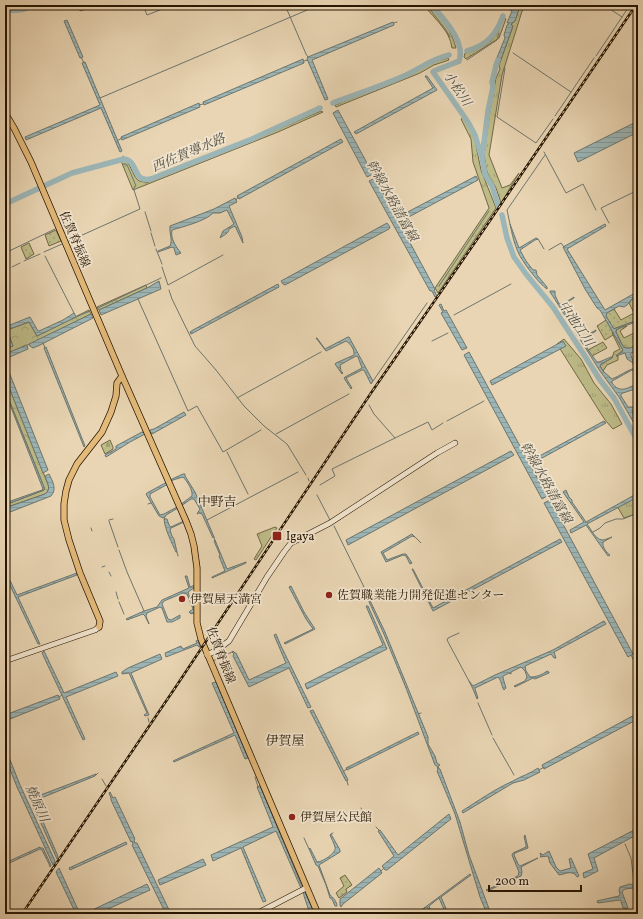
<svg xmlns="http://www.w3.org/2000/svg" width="643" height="919" font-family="Vollkorn,'Noto Serif JP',serif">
  <defs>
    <pattern id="grass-tufts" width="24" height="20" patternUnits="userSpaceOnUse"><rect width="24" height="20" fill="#bdbb88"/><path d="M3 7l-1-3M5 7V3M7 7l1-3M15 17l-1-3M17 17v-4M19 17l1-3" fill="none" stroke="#a2a074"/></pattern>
    <pattern id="forest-crowns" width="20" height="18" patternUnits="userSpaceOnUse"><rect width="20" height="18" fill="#bdbb88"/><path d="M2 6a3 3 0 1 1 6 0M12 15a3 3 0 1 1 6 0" fill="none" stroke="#a2a074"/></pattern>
    <pattern id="cemetery-stones" width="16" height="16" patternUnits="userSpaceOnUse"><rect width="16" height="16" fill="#bdbb88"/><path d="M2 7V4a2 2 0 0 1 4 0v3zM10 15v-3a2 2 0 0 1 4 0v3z" fill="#a2a074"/></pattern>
    <pattern id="garden-dots" width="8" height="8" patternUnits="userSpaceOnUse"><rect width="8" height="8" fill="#bdbb88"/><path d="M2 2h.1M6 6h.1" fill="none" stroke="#a2a074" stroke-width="1.8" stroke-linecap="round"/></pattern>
    <pattern id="water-rules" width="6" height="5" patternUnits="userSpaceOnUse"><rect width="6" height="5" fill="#9cb6b7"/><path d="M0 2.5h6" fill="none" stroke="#869c9c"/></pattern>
  </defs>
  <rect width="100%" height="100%" fill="#e9d5b3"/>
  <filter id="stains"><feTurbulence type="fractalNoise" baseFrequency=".005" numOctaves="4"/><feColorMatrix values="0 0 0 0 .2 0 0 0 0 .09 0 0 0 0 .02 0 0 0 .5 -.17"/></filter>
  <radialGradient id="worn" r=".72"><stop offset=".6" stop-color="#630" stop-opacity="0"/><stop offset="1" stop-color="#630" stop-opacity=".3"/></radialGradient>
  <!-- grass -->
  <path fill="url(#grass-tufts)" stroke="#726844" d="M424 5H430C442 19 451 29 456 48H452C450 30 434 19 424 5Z
    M520 5H524L502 75 489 155 502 188 510 185 519 173 501 203 496 188 487 172 484 155 490 111 496 78 500 69 499 65 513 26 511 25 512 23 515 21Z
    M504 18 506 19 499 38 466 59 464 57 465 53 474 51 491 41 498 32Z
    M448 58 449 60 434 65 420 73 336 107 335 105 406 77 433 62Z
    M321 111 323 112 278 132 133 190 121 161 125 160C132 166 133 177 139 181 140 181 145 182 146 183L267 134Z
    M464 118 474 136 481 170 496 208 438 293 435 288 489 208 473 162 471 139 461 119Z
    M564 339 581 359 594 383 611 404 622 424 613 429 605 420 557 344Z
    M638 495V513L624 518 617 506Z
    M275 527 277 528 256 560 254 559 262 546 257 534Z"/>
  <!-- forest -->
  <path fill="url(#forest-crowns)" stroke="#726844" d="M146 285 147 288 99 310 97 307Z
    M89 310 91 314 35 342 5 354V349L13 346 7 330 29 322 37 336Z
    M627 326 620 331 624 338 638 331V344C623 354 623 345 616 332V330L622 327Z
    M612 330 623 350 616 356H618V360L607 365 603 371 600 366 601 364 612 358 614 352 620 349 613 335Z
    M5 377 49 487 48 491 45 494 5 508V505L44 490V487L5 390Z"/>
  <!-- cemetery -->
  <path fill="url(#cemetery-stones)" stroke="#726844" d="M110 440 113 447V449L105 454 101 445Z"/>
  <!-- garden -->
  <path fill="url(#garden-dots)" stroke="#726844" d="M56 230 61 241 49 246 45 235Z
    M29 243 34 254 26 259 21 247Z
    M632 299H636L638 301V318L635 322H632L627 324 613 329 606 316V313L614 309 621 320 634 313 629 303Z
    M606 320 612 330 613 335 605 340 597 326Z
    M603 342 607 348 592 356 588 350Z
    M345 875 352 885 346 889 347 892 339 898 336 893 344 886 340 878Z"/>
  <!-- water -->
  <path fill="url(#water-rules)" stroke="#6d766e" d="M503 5H506L513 8 515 7 519 9 515 21 512 23 511 25 513 26 499 65H498L497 67 494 65 505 38 504 35 507 25 509 24V23H507L512 11 504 7Z
    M67 20 83 57 80 58 64 21Z
    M393 22 394 25 312 60 328 99 325 100 307 59 308 57Z
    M303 59 304 63 204 105 203 102Z
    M85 62 122 151 120 152 101 108 26 140 25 137 100 105 82 63Z
    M425 76H427L437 90 356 134 354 132 433 88Z
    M199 103 200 107 122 140 121 137Z
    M338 110 373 174 367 177 333 113Z
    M638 121V132L578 162 574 153Z
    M341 139 343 142 239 199 237 196Z
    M476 176 478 180 403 220H401L400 216Z
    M375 178 435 289 434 290 437 296 435 297 432 291H430L369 181Z
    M235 198 237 202 229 206 242 237 243 243 235 226 229 229C229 233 224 235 220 238L223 231 234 224 227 210 220 213H213C206 221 182 227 172 230 170 238 176 247 181 253L176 255 174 248 172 247 158 252V251L170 246C173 240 169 233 170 226L214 209Z
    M387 223 390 227 389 229 285 285 283 284 281 281Z
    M510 224 519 248 536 238 538 239 535 240 520 250 526 261 533 270H536L537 275 547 287V289C539 284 521 260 518 252 514 243 512 234 510 224Z
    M605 224 606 226 567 249 605 310 635 293 638 296V301L636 299H632L627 305 624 307 619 306 607 313 606 316 614 329 627 324 633 322H635V324L633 323 622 327 616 330V332C622 345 623 354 638 344V350L631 353V355L634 365H633V363L627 359 625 353 616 356 617 355 622 352 623 350 600 310 597 308 585 289 563 247Z
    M159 281 161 289 101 315 99 310 147 288Z
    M278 284 279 287 191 334 190 332 193 330Z
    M550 291H555V295L559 304 566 302 574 297V298L561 306 582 338 596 330V331L584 339 588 350 597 362H599L611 357H612V358L601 364 600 366 603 371 612 379C620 376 627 370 635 368L637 370 638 376 635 371 632 370 612 381V383C620 394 628 388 638 383V388L623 393 621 394V396L628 407H632L638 404V406L632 410 633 415 638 420V428L635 425 619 397 600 371 554 298 550 292Z
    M441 304 444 311 446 310 467 348 462 350 441 313 443 312 439 305Z
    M74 313 76 317 37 336 29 322 7 330 13 346 5 349V345L7 344 5 337V327L30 317 38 331H39L63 320Z
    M91 314 93 318 40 345 33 348 30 346 29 344Z
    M348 337H349L373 381 371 384 364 370H362L346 378 352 388 351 389 344 378 345 377 362 368 358 357 356 356 340 365 341 371 343 373 342 374 335 364 336 363 354 355C355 350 350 343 346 341L326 351 316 338H317L325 349Z
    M563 341 566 346 492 385 490 381Z
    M27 345 28 349 5 359V354Z
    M46 347 85 446 84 447 44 348Z
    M469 352 547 496 542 499 464 355Z
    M5 362 48 470 43 473 5 377Z
    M5 390 44 487V490L5 505V503L42 490 43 489 5 392Z
    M184 412 186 415 152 434 150 432V430L154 429Z
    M604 421 606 423 533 463 532 460Z
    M142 432H145V434L130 442 106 457 105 455 116 449V446Z
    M511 451 514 455 348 545 346 540Z
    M49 474C53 482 57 489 51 496L5 514V508L45 494C52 489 47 483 45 476Z
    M183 474H185V476L195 492 214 537 213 538 202 514 199 513 197 514 200 509 194 499H191L181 506 180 505 192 496C193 490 187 481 183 477L173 480 170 482V480L172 479Z
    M167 482 168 484 150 494V497L160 515 164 514 177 507 178 508 166 515 165 517 163 518 159 516 146 494 147 493Z
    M566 490 569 497 572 500V502L586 522 638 493V497L587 524C591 529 595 539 602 540 605 540 609 538 612 537L603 542C602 547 606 552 610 555L608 556 586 525 571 533 570 530 584 522 563 492Z
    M550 500 633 654 628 657 544 503Z
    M164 519H167L169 525 171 527 184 521V522L171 528 170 530 172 536 174 539 177 552H176C172 543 165 530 164 519Z
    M412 534 421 543 415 537 412 536 383 553 387 560 403 554H406L412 563 410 564 406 556 403 555 386 562 381 552Z
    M560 539 562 542 433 611 412 569H413L433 608Z
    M215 540 227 569 246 562V563L212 578V577L225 571 219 556 220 555 214 541Z
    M5 570 17 595 77 573V575L18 597 40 644H38L5 575Z
    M185 576H187L190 587 195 585V587L188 592 191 602 195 610 194 613 191 614 189 612 193 609 187 594 183 593 164 601 162 604 168 619 171 620 180 615V618L172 622H167L162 608 160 607 147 613 146 616 149 624 145 616 143 614 127 620 126 619 144 611 157 607 162 600 189 588Z
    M291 586 304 612 315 629 285 644 284 643 313 629 306 619 289 587Z
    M365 590 385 632 428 737V744L435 756 437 763 440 765 438 766 439 769H440L460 822 469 855 491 914H487L480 897 455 814 437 771 438 770 437 766 435 765 406 688 383 632 364 591Z
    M366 606H368L387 649 307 689 305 684 383 645Z
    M604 621 606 624 554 652 556 658H554L551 654 525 666 526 671 530 677C536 677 542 675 547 671L549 672V673L535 679 533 678 515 687 514 686 525 681 527 677 525 671 521 667 511 672V674L509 673 503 676V678L506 688 504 690C501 686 502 681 498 677L475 688V689L478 698 477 699 473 689 469 681 473 686 495 675 553 650Z
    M276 634 281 646 311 707 308 708 289 668 249 687 233 656 234 654 232 652 233 651 235 653H236L249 680 286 663 274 635Z
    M198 640 200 647H199L197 645 166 657 165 653 181 646 183 649 197 643 196 641Z
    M44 651 64 693 116 672 118 676 66 697 85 739 83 740 42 653Z
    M160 654 162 659 131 673 149 715 145 716 144 715 147 713 129 673 122 674V672L128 668Z
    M216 682 248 758 245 759 235 735 174 762 173 761 234 733 212 683Z
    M58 695 60 699 5 721V715Z
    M313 710 348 780 346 781 310 711Z
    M638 713V719L544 769 542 765Z
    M418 732 419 734 347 770 346 768Z
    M5 747 20 785 55 861 53 865 17 787 5 757Z
    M538 768 540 772 524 780 513 783 463 813 462 811C478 801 495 789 513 781 521 776 530 774 538 768Z
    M96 774 95 776 34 801 57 854 58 857 57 859 30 799Z
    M260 786 301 884 315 914H310L304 896V895L300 886 276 831 243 847 266 901 263 902 241 848 213 861 211 855 273 827 257 787Z
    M110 792 113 798 115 797 135 839 134 840 135 843H137L171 914H166L132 845 133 844 132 841 131 842 111 800V798L109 793Z
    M449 814 451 819 387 870H385L382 866 394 856 378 831 380 830 398 855Z
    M638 828V834L594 858 598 871 584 878 583 873 593 869 588 854Z
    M331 834 340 850V852L319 865 330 895C333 897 337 902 337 906H335L332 899 330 898 326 885 318 866 316 865 309 849 310 848 317 862C322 862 337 853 335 847 334 843 331 838 330 835Z
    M525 835 528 848 515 853 514 855 518 864 520 866 538 858 521 867 522 872 521 876 487 891 486 890 518 876 519 872 512 855 513 853 526 847V845L524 836Z
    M126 842 127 844 70 870 69 868Z
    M40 847V848H43L51 865V866L50 867 49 864 42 850 40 849 5 865V863Z
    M549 851 556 867 560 871 571 868 569 859 571 858 579 876 577 877 575 874C569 871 565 874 559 875L550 863 548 856 540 857 541 856 540 853 543 855Z
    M203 859 206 865 160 885 158 880Z
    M59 868 80 914H76L56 872Z
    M379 868 382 873 343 904 341 907 340 905V899Z
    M470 874 471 875 441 897 448 913 446 914 439 898 429 906 432 914H430L428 908 426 907 418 914H416Z
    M147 884 150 890 97 914H87L86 913Z
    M630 884 636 886 637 888 636 890 634 888 625 889 622 892 628 908 626 909 623 908 621 901 620 900 598 903 597 901 619 896 620 895 619 890 620 887Z"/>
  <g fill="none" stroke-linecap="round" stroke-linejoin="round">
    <!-- stream -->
    <path stroke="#6d766e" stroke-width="1" d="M29 5 30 6
      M64 5 66 9 79 7 80 11 94 7 93 5
      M128 5 130 10 139 5
      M143 5 147 15 160 10
      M161 5H163
      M285 5 306 54 308 57
      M604 5 622 17
      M426 9 429 8 446 30 450 37
      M394 23 397 22
      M513 53 571 92
      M596 56 630 5
      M81 57 84 63
      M467 60 497 40 499 33
      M304 61 308 60
      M505 68 497 117 536 143 553 119
      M438 71 460 63
      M100 98 319 5
      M199 105 203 104
      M555 116 594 58
      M117 141 122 138
      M544 152 566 193 583 184 596 210
      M123 156 124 159
      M236 200 238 197
      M145 212 151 231
      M609 223 601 208 634 192 638 201
      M510 224 507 210 545 155
      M151 233 155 246
      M538 239 544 249
      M69 241 140 209 134 190V187L136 186 128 167 126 164H123
      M156 249 162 264
      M549 250 561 243 564 247
      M44 252 62 244
      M5 253 55 229
      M45 256 74 313
      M24 261 40 254
      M12 267 20 263
      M162 267 168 285 223 255
      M5 270 8 269
      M439 286 489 211
      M169 290 172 299 195 346 216 370 244 406 264 426 287 444 306 475
      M138 299 188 411 197 406 223 452 261 430
      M98 308 161 278
      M454 315 511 284
      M76 317 90 311
      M432 341 448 333
      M43 343 45 348
      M373 381 427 303
      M237 398 321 352
      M447 421 484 401
      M276 434 349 394
      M395 438 428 422 432 430 443 423
      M227 452 248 494
      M308 478 309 481
      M320 485 335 476 332 469 395 438 374 414 369 405
      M317 495 330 520
      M148 504 151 503
      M164 517 165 519
      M109 520 113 519
      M207 520 298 472
      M109 521 118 547
      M334 526 364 587
      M91 528 92 531
      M593 532 600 528 605 523 616 519H623L638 513
      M214 537 215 541
      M119 550 127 572 144 611
      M177 552 178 556
      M102 567 105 566
      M109 572 111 576
      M116 592 118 599
      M258 597 259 599
      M119 602 124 614
      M459 633 448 638 447 640 469 681
      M631 655 634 661
      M213 661 232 652
      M59 697 62 695
      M478 703 492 735
      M418 714 421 713
      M148 718 149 722
      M493 738 514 775
      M539 770 544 767
      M344 771 347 769
      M96 775 98 773
      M255 777 258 787
      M102 779 106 786
      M347 781 348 785
      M361 808 363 812
      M362 814 366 811
      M376 827 379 830
      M331 834 333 833
      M304 838 309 849
      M625 844 631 858 634 882
      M381 871 384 868"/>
    <!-- river -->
    <path stroke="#9cb6b7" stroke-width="5.5" d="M432 5C443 19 466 41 459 61L434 71 433 72 468 122 475 135 481 155
      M5 10C14 10 24 12 31 5
      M467 51C487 45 496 35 503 16
      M333 103C357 94 381 86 404 76 419 69 432 59 449 55
      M5 204 72 173 124 159C139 161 132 183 151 179L252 139 320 108
      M498 205 492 186 485 174 482 157 488 111 493 87 492 82 496 66 498 60
      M502 215 507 238 514 257 526 274 553 307 588 361 600 380 614 398 638 442"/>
    <defs>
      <path id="secondary" d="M207 655 217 650 229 641 267 577 284 552 291 543 330 523 437 453 455 443
        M5 661 95 630 99 627
        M256 914 306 888"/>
      <path id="primary" d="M5 113 14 128 31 162 122 376 186 521 191 534 194 546 197 568V623L201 639 318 914
        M99 627 100 621 80 573 69 540 64 520V504L66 491 69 480 77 464 102 432 111 412 116 396 117 383 122 376"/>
    </defs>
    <!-- secondary casing -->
    <use href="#secondary" stroke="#261500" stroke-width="6"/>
    <!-- primary casing -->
    <use href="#primary" stroke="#261500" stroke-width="7"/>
    <!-- secondary -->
    <use href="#secondary" stroke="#f1e4ce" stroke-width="5"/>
    <!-- primary -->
    <use href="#primary" stroke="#e4ba7a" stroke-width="5.5"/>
    <defs>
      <path id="rail" d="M22 914 177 685 371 393 487 225 636 5"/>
    </defs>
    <!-- rail casing -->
    <use href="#rail" stroke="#261500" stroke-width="2.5"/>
    <!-- rail -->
    <use href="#rail" stroke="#f1e4ce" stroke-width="1" stroke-dasharray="3" stroke-linecap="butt"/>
  </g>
  <!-- markers -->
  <g fill="#8f2418" stroke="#f1e4ce" stroke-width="1.5">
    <rect x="272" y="531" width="10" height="10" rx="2"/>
    <circle cx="329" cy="595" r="4"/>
    <circle cx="182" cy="599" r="4"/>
    <circle cx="292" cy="817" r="4"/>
  </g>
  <g text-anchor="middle" stroke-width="3.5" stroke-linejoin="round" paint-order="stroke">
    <!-- street labels -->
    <g font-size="12" fill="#261500" stroke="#f1e4ce">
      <text transform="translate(75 239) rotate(67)" y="4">佐賀脊振線</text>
      <text transform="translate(221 655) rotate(69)" y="4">佐賀脊振線</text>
    </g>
    <!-- poi labels -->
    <g font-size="12" fill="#261500" stroke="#f1e4ce" text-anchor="start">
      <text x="286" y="540">Igaya</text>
      <text x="337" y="599">佐賀職業能力開発促進センター</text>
      <text x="190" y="603">伊賀屋天満宮</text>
      <text x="300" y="821">伊賀屋公民館</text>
    </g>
    <!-- water labels -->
    <g font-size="13" font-style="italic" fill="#4f4d40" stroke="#f1e4ce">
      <text transform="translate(458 88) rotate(56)" y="5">小松川</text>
      <text transform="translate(188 152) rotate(-23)" y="5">西佐賀導水路</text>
      <text transform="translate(393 200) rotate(61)" y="5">幹線水路諸富線</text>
      <text transform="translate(577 323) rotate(56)" y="5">中池江川</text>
      <text transform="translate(547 482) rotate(61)" y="5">幹線水路諸富線</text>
      <text transform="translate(38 803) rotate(66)" y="5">焼原川</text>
    </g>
    <!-- neighbourhood labels -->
    <g font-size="13" fill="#261500" stroke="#f1e4ce">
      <text x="217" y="506">中野吉</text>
      <text x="285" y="745">伊賀屋</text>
    </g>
  </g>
  <!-- margin -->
  <rect width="643" height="919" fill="none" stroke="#e9d5b3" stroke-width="20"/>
  <rect x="6" y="6" width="631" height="907" fill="none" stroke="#261500" stroke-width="2"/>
  <rect x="10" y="10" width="623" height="899" fill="none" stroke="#261500"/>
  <!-- scale -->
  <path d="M489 885v6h92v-6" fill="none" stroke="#261500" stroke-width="2"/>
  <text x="495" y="885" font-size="12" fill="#261500" stroke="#f1e4ce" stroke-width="3" paint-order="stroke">200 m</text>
  <rect width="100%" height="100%" filter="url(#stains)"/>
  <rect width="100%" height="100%" fill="url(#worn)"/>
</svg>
